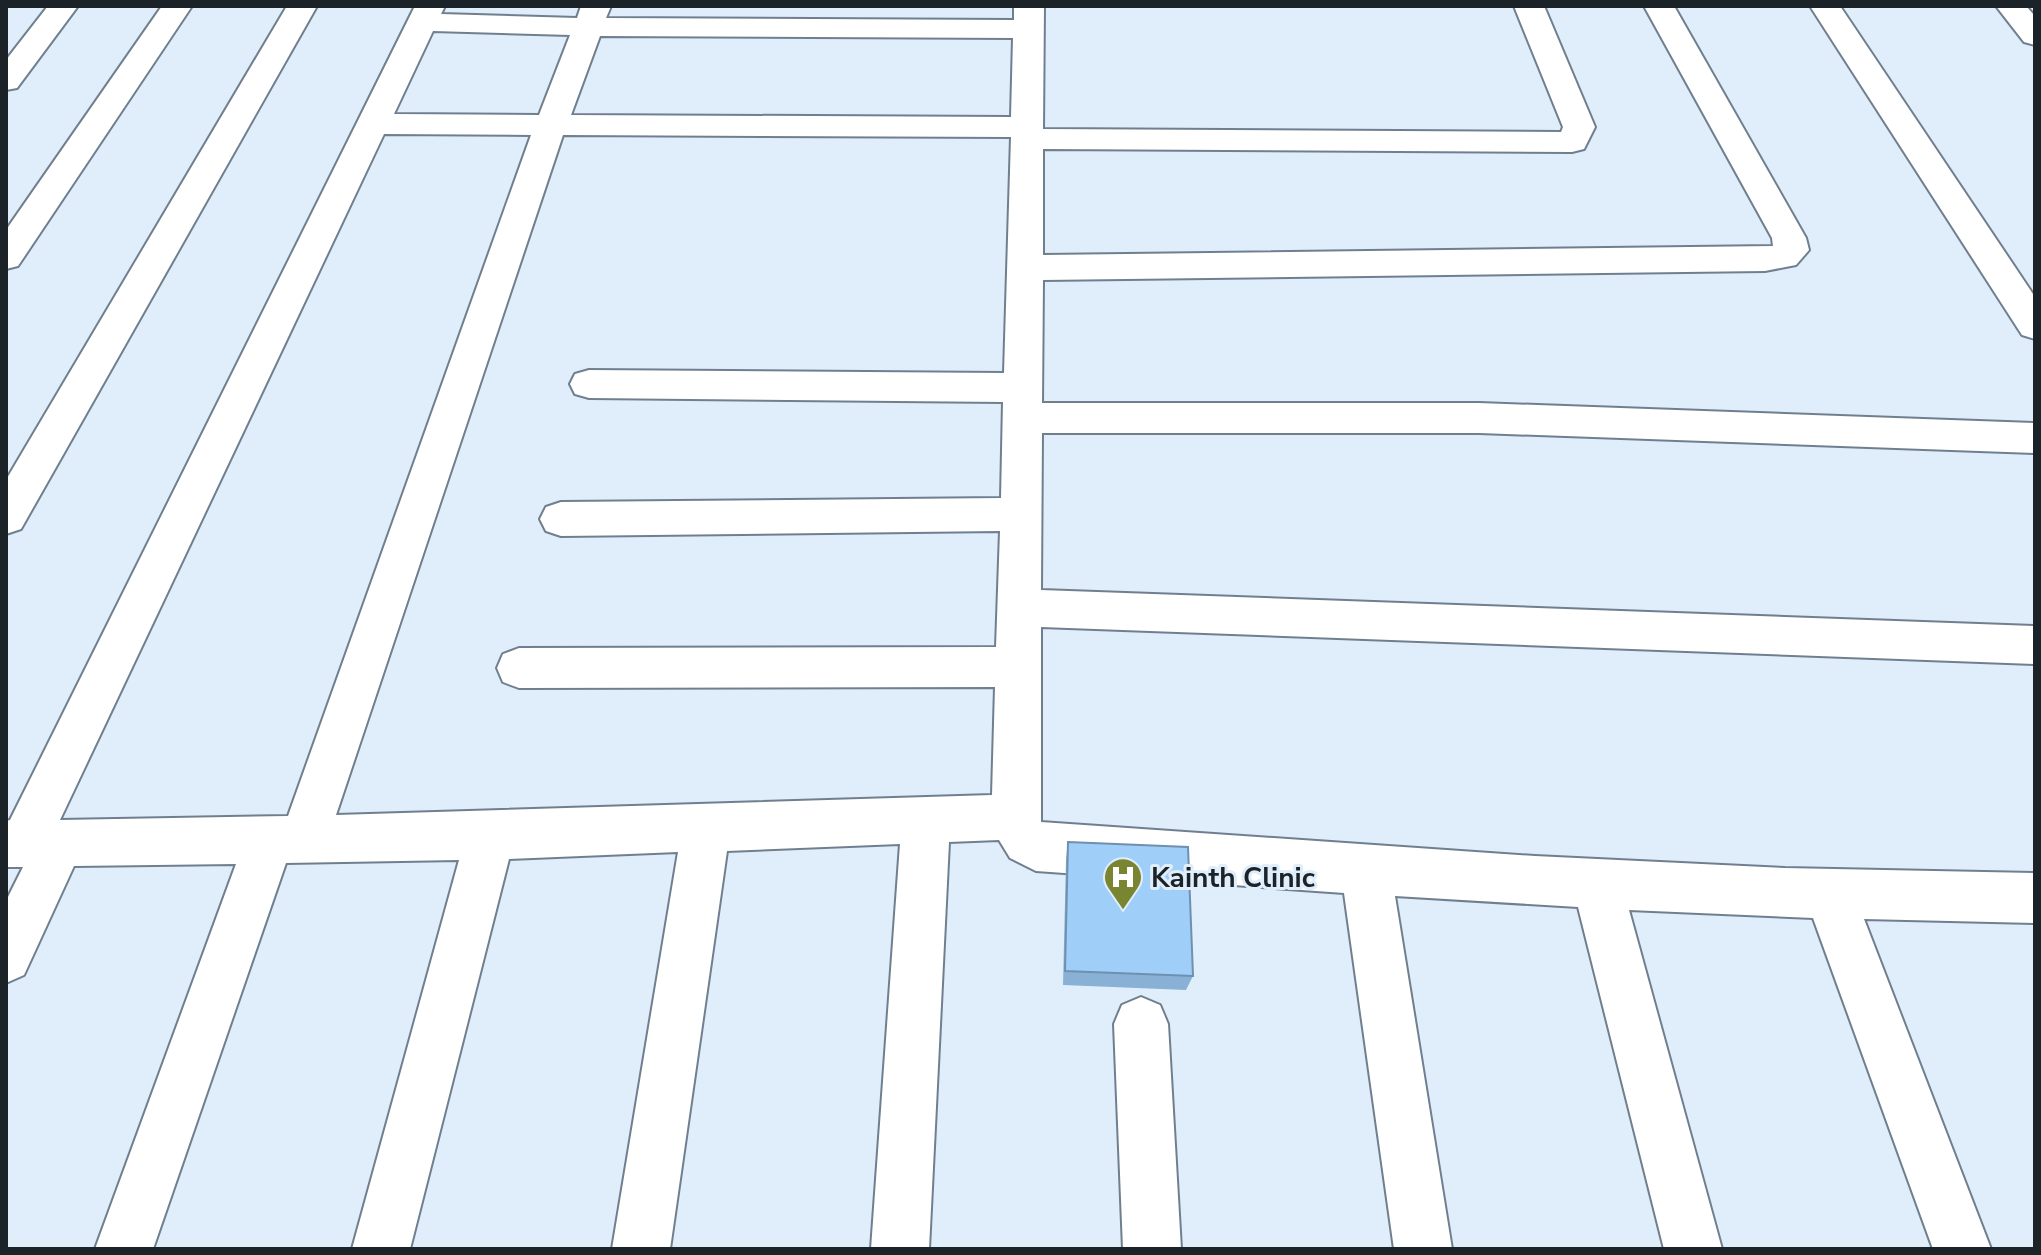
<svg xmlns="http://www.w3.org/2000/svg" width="2041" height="1255" font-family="'Nunito Sans',sans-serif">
  <rect width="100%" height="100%" fill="#e0eefb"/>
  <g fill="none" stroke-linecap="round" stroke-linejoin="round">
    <defs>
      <path id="street" d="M48 6H78L17 88 6 90V60Z
        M162 6H192L18 266 6 269V230Z
        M287 6H317L21 529 6 534V480Z
        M415 6H445L441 14 577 18 581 6H611L606 18 1014 20V6H1044L1043 129 1561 132 1563 127 1514 6H1544L1595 127 1584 149 1572 152 1043 149V255L1773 246 1772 238 1644 6H1674L1806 238 1809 250 1796 265 1765 271 1043 280 1042 403H1479L2035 423V453L1479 433H1042L1041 590 2035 626V664L1041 627V822L1535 856 1785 868 2035 873V923L1864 919 1991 1249H1933L1813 918 1629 910 1722 1249H1664L1578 907 1395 896 1452 1249H1394L1344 893 1036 871 1010 858 999 840 949 842 929 1249H871L900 844 727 851 670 1249H612L678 852 509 859 410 1249H352L459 860 286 863 153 1249H95L236 864 74 866 24 975 6 983V901L23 867H6V821L10 820ZM433 31 570 35 539 115 394 114ZM600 36 1013 38 1011 117 571 115ZM384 134 531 135 288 816 60 820ZM563 135 1011 137 1004 373 589 370 575 374 570 384 575 394 589 398 1003 402 1001 498 561 502 546 507 540 519 546 531 561 536 1000 531 996 647 519 648 503 654 497 668 503 682 519 688 995 687 992 795 336 815Z
        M1810 6H1840L2035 297V339L2022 335Z
        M1996 6H2026L2035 16V45L2024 42Z
        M1141 997 1160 1005 1168 1024 1181 1249H1123L1114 1024 1122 1005Z"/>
    </defs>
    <!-- street casing -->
    <use href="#street" stroke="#707f8e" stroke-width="4"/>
    <!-- street -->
    <use href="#street" fill="#fff" fill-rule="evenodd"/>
  </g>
  <!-- wall -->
  <path fill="#89b1d6" d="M1068 842 1193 976 1186 990 1063 985 1066 859Z"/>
  <!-- building -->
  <path fill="#9fcef9" stroke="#6f90ae" stroke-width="2" d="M1068 842 1188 847 1193 976 1065 971Z"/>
  <!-- icons -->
  <defs>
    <symbol id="hospital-pin" viewBox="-11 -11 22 30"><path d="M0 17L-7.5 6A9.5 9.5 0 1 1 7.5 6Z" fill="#7a8532" stroke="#e0eefb"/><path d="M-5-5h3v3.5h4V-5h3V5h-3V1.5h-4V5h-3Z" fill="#fff"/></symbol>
  </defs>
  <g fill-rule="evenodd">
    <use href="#hospital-pin" x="1101" y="855" width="44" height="60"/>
  </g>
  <g text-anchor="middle" stroke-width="6" stroke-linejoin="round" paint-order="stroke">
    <!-- poi labels -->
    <g font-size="28" font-weight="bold" fill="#1b2228" stroke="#e0eefb" text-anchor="start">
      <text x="1151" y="887">Kainth Clinic</text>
    </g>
  </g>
  <!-- border -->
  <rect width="2041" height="1255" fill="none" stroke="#1b2228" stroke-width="16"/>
</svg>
